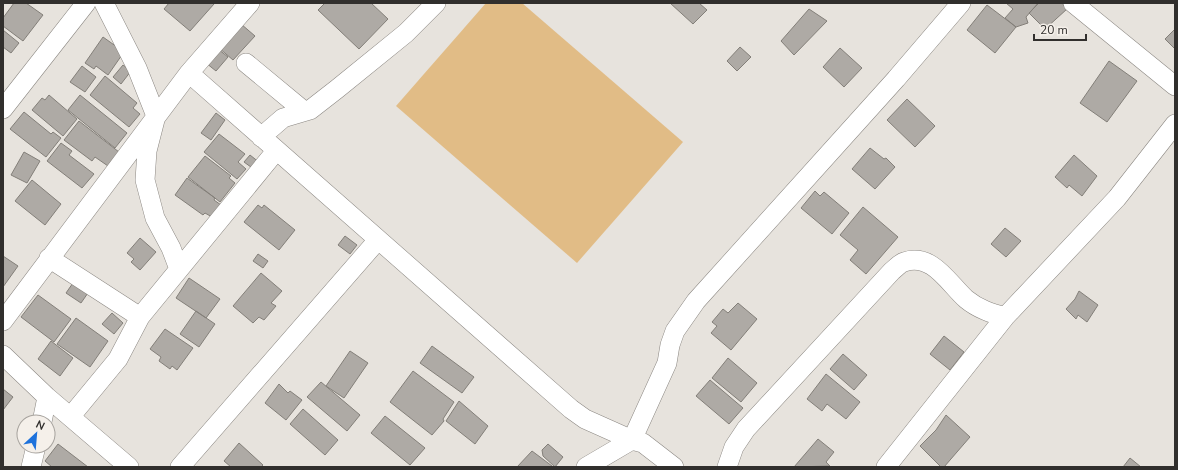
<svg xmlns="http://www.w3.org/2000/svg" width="1178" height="470" font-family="'Nunito Sans',sans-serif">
  <rect width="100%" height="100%" fill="#e7e3dd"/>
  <!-- green -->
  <path fill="#e1bc86" d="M486 3H522L683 142 577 263 396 106Z"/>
  <!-- building -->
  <path fill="#aeaaa5" stroke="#837f79" d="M14 3H26L43 15 23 41 3 26V18Z
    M169 3H213L214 4 190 31 164 9Z
    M325 3H371L388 19 359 49 318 10Z
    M670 3H699L707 10 693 24Z
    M1006 3H1038L1026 17 1028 23 1016 27 1005 18 1013 9Z
    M1039 3H1062L1067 9 1045 29 1029 13Z
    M987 5 1016 27 995 53 967 30Z
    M809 9 827 21 794 55 781 41Z
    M241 24 255 36 233 60 219 48Z
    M1175 29V49L1165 39Z
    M3 30 19 43 11 53 3 47Z
    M103 37 124 52 108 75 96 66 94 69 85 63Z
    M740 47 751 57 737 71 727 61Z
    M840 48 862 68 844 87 823 67Z
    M218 49 228 57 216 71 206 63Z
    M1109 61 1137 81 1107 122 1080 103Z
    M123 65 131 71 121 84 113 77Z
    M82 66 96 77 85 92 70 82Z
    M105 76 137 103 133 108 140 114 129 127 90 95Z
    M49 95 77 119 63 136 32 110 42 98 45 100Z
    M80 95 127 133 115 148 68 110Z
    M907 99 935 126 915 147 887 120Z
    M24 112 51 134 53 132 61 138 46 157 10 129Z
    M216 113 225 120 211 140 201 133Z
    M79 121 119 152 108 166 95 157 92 161 64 140Z
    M219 134 245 154 238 162 246 169 237 179 204 152Z
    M61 143 72 151 69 155 94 174 82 188 47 161Z
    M870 148 884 159 886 158 895 167 875 189 852 169Z
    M24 152 40 161 27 183 11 175Z
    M250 155 260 163 255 170 244 162Z
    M1074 155 1097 176 1082 196 1069 185 1067 188 1055 177Z
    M205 156 231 176 229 178 235 183 220 202 188 177Z
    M187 178 215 198 214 200 221 205 212 217 205 213 203 215 175 195Z
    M32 180 61 204 45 225 15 201Z
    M815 191 820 196 824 192 849 213 832 234 801 208Z
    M258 205 262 208 264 205 295 230 279 250 244 222Z
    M863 207 898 237 866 274 850 260 858 250 840 235Z
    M1005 228 1021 241 1006 257 991 244Z
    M345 236 357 245 350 254 338 245Z
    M140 238 156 252 140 270 131 262 134 259 127 253Z
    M258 254 268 261 263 268 253 261Z
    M3 256 18 266 3 287Z
    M261 273 282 291 271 303 276 306 264 320 259 317 253 323 233 306Z
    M189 278 220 299 206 318 176 298Z
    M75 280 90 290 81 303 66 293Z
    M1079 291 1098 305 1087 322 1078 315 1076 319 1066 309 1075 299Z
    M38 295 71 319 54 342 21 317Z
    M738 303 757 319 731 350 711 333 717 326 712 322 723 309 728 313Z
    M196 311 215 324 199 347 180 334Z
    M112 313 123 323 114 334 102 324Z
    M76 318 108 341 90 367 57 344Z
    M165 329 193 348 177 370 172 366 170 369 159 361 161 357 150 349Z
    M944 336 964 352 950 370 930 354Z
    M51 341 73 358 60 376 38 359Z
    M432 346 474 377 462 393 420 363Z
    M350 351 368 363 344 398 326 386Z
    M843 354 867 375 854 390 830 369Z
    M728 358 757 383 741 402 712 378Z
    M413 371 454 402 443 419 444 421 432 435 390 402Z
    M826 374 860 402 846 419 827 404 822 411 807 399Z
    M710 380 743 408 729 424 696 396Z
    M321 382 360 415 347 431 307 397Z
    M279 384 288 393 290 391 302 400 286 420 265 403Z
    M3 389 13 397 3 410Z
    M459 401 488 426 475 444 446 421Z
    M303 409 338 440 325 455 290 424Z
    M946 415 970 437 944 467H941L920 446 936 430Z
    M385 416 425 448 410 465 371 433Z
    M818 439 834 452 826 462 830 466 794 467Z
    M239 443 263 465 261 467H231L224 461Z
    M58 444 88 467H52L45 461Z
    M548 444 563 457 555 467 543 456 542 450Z
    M532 451 552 466V467H517Z
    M1130 458 1141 467H1123Z"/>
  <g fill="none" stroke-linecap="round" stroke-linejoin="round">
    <defs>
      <path id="minor" d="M104 3 137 68 156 116 147 151 145 180 155 218 171 248 179 269
        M1073 3 1175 86
        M246 63 304 111
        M189 73 571 409 585 419 632 440 643 443 674 467
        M3 109 86 3
        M261 137 283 118 310 110 337 89 406 33 436 3
        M49 258 140 317 118 359 71 416
        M140 317 276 151
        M3 321 189 73 250 3
        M3 355 47 397 129 467
        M42 422 47 397
        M31 467 36 446
        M180 467 377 241
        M586 467 632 440 667 363 670 345 675 331 696 301 896 79 961 3
        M727 467 734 447 746 429 892 271C895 269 900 263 904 262 932 252 949 284 966 299 978 309 991 313 1005 317
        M886 467 1005 317 1117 198 1175 124"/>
    </defs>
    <!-- minor casing -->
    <use href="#minor" stroke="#8b8782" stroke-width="20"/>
    <!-- minor -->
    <use href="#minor" stroke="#fff" stroke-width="19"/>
  </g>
  <!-- border -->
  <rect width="1178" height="470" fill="none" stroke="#312f2d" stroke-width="8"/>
  <!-- north arrow -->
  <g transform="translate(36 434) rotate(26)"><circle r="19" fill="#f5f0ea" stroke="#a7a39e"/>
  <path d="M0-3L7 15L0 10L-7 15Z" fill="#1e72dc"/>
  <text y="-6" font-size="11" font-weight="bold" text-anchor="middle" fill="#312f2d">N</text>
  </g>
  <!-- scale -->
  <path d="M1034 34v6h52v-6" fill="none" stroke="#312f2d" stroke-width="2"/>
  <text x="1040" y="34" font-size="12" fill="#312f2d" stroke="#f5f0ea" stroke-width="3" paint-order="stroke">20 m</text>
</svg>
